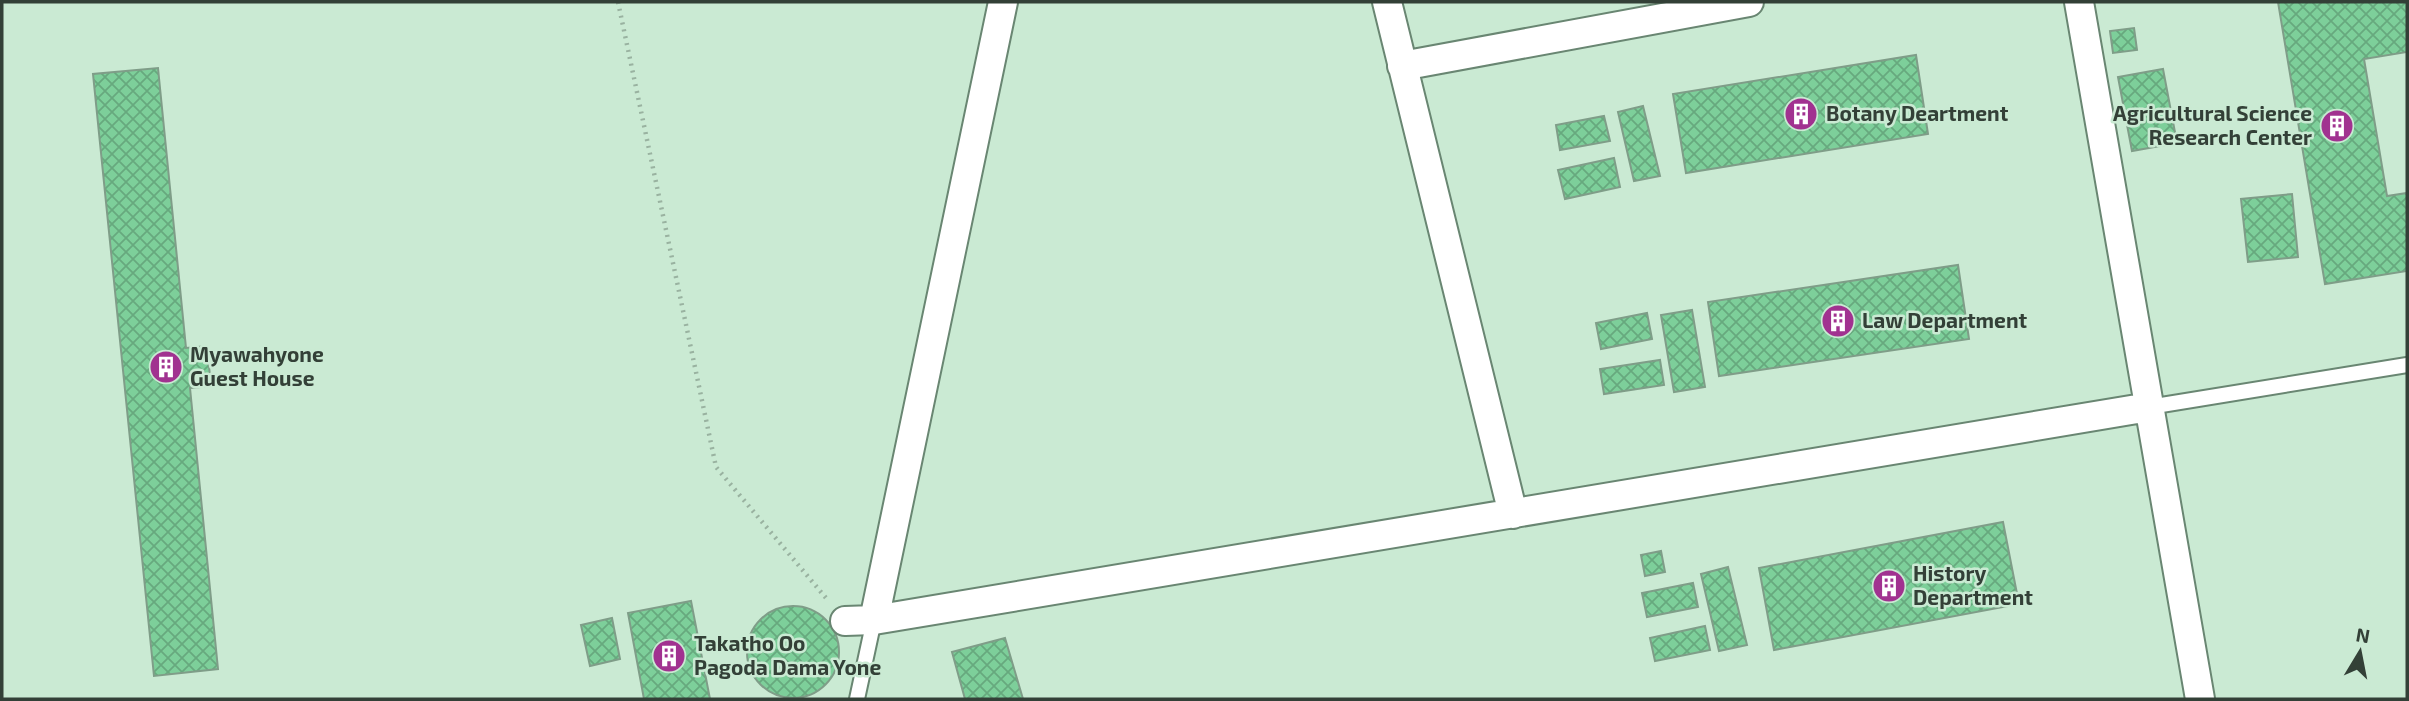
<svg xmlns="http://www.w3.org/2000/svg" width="2409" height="701" font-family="'Exo 2',sans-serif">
  <defs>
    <pattern id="building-cross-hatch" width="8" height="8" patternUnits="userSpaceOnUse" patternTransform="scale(1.75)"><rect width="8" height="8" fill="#7dcf9a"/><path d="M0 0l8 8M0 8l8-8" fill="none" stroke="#67a97e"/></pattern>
  </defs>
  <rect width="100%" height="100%" fill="#caead3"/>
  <!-- building -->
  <path fill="url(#building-cross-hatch)" stroke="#7f9d88" stroke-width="2" d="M2278 2H2407V52L2364 59 2387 196 2407 193V271L2325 284Z
    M2134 28 2137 50 2113 53 2110 31Z
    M1916 55 1928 134 1686 173 1673 94Z
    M158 68 186 348 207 346 211 386 190 388 218 669 154 676 93 74Z
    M2163 69 2177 143 2132 151 2118 77Z
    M1643 106 1660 176 1634 181 1618 112Z
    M1604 116 1610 141 1560 150 1556 125Z
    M1614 158 1620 187 1565 199 1558 170Z
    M2292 194 2298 257 2248 262 2241 199Z
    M1958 265 1969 339 1719 376 1708 302Z
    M1692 310 1705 387 1674 392 1661 315Z
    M1647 313 1652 339 1601 349 1596 323Z
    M1660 360 1664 385 1604 394 1600 369Z
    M2003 522 2019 604 1774 650 1759 568Z
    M1661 551 1665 572 1645 576 1641 555Z
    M1728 567 1747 645 1719 651 1701 574Z
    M1693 583 1698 607 1647 617 1642 593Z
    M691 601 710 699H644L628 613Z
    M747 652a46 46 0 1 1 92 0a46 46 0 1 1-92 0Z
    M612 618 620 659 590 666 581 625Z
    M1705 626 1710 650 1655 661 1650 638Z
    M1005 638 1023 699H965L952 652Z"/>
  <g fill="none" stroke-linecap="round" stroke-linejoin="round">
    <defs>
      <path id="lane" d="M2149 407 2407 365
        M857 699 874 620"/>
      <path id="street" d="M1387 2 1513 514
        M2079 2 2200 699
        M1402 66 1749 2
        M874 620 1003 2
        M845 621 874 620 2149 407"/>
    </defs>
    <!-- lane casing -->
    <use href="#lane" stroke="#698672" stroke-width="18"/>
    <!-- street casing -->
    <use href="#street" stroke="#698672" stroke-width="32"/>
    <!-- path -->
    <path stroke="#99b2a0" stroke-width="4.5" stroke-dasharray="2 5" stroke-linecap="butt" d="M618 2 716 467 826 598"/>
    <!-- lane -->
    <use href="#lane" stroke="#fff" stroke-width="14"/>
    <!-- street -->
    <use href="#street" stroke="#fff" stroke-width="28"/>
  </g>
  <!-- icons -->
  <defs>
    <symbol id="building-disc" viewBox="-11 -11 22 22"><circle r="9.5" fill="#a13290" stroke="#caead3"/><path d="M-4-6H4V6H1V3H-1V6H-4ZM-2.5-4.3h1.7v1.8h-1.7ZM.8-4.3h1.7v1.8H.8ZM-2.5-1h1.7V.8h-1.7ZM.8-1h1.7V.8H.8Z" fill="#fff"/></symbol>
  </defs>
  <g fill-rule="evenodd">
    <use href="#building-disc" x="1782" y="95" width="38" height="38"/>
    <use href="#building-disc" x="2318" y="107" width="38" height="38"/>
    <use href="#building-disc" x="1819" y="302" width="38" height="38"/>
    <use href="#building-disc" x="147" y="348" width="38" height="38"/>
    <use href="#building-disc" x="1870" y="567" width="38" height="38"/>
    <use href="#building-disc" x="650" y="637" width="38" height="38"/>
  </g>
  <g text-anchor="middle" stroke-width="5" stroke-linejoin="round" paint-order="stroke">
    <!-- poi labels -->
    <g font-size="21" font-weight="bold" fill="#334037" stroke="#caead3" text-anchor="start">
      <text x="1826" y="121">Botany Deartment</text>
      <text x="2312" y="121" text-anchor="end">Agricultural Science<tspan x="2312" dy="24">Research Center</tspan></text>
      <text x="1862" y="328">Law Department</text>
      <text x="190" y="362">Myawahyone<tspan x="190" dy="24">Guest House</tspan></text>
      <text x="1913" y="581">History<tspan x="1913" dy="24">Department</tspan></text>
      <text x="694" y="651">Takatho Oo<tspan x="694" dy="24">Pagoda Dama Yone</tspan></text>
    </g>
  </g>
  <!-- border -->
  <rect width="2409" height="701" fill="none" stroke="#334037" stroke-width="7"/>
  <!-- north arrow -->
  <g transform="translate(2360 652) rotate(10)" stroke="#caead3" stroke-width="5" paint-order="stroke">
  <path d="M0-5L12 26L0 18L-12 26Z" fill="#334037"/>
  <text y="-10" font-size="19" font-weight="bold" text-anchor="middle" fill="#334037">N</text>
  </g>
</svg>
